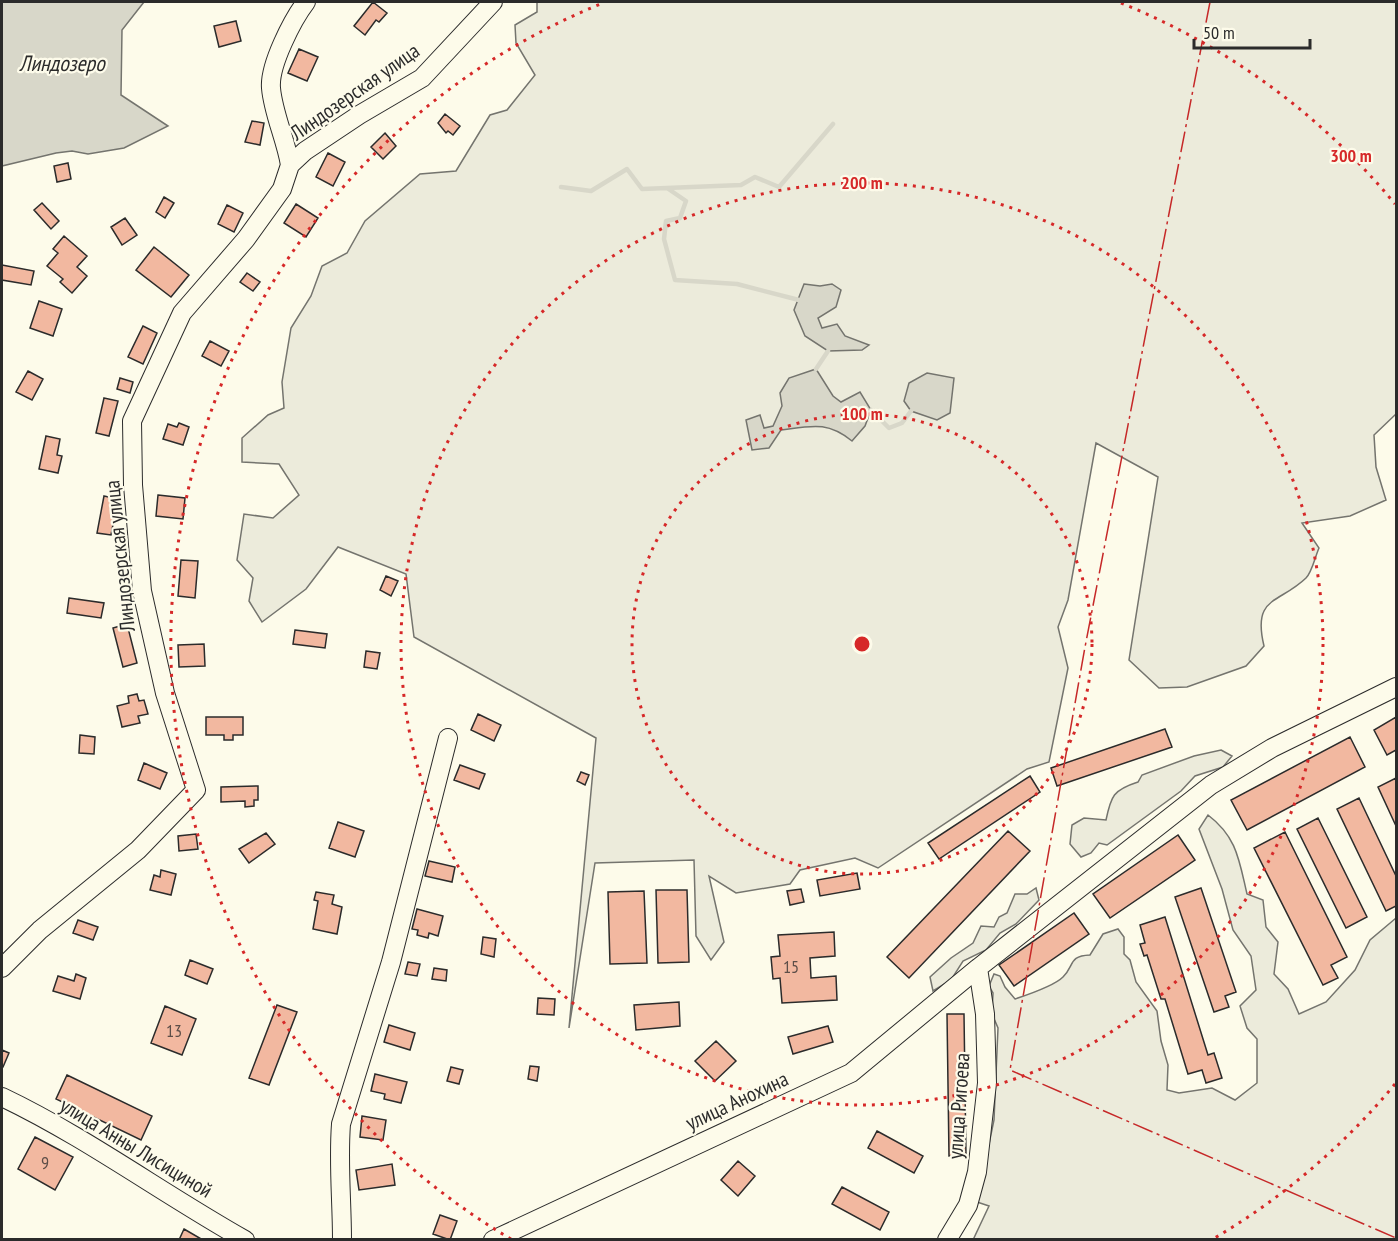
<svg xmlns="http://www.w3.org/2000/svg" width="1398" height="1241" font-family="'PT Sans Narrow',sans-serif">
  <rect width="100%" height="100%" fill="#fdfbea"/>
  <!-- green -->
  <path fill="#ecebdb" stroke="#74746e" stroke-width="1.5" d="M537 2H1396V414L1374 435 1376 467 1386 500 1350 516 1302 523 1319 548C1315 557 1312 572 1306 578 1279 604 1252 596 1264 646L1246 666 1187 687 1159 688 1129 660 1158 477 1096 443 1068 600 1058 627 1068 668 1049 762 1027 769 878 868 855 858 800 870 790 884 736 893 709 876 724 942 711 960 696 936 694 860 595 863 569 1028 596 738 414 637 406 574 338 547 306 589 262 622 249 601 253 578 237 560 244 514 273 518 299 495 279 464 242 462V438L268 415 284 408 282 382 291 328 311 296 322 266 347 253 365 221 420 174 456 171 490 115 507 110 535 75 516 43 515 25 537 12Z
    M1221 750 1232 756 1223 767 1195 776 1181 791 1107 845 1099 843 1091 853 1081 857 1070 844 1072 825 1084 818 1106 820C1111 796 1113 790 1138 782L1142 775 1194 756Z
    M1208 815C1237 837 1239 860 1247 894L1263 900 1266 927 1278 942 1274 974 1288 989 1299 1014 1326 1002 1355 970 1370 940 1396 918V1239L973 1240 989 1206 977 1202 994 1120 998 1028 992 1014 993 993 989 986 994 974 1000 976 1005 987 1015 999C1027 995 1054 986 1063 977 1075 965 1068 956 1090 955L1103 934 1118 929 1124 937V954L1130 960 1136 982 1157 1011 1161 1041 1168 1065 1167 1090 1179 1093 1212 1088 1235 1100 1257 1083V1039L1247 1028 1240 1006 1256 990 1251 956 1233 930 1222 889 1199 829Z
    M1036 888 1039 900 1016 924 1000 933 986 950 963 961 951 980 933 991 930 977 951 958 973 943 981 926 994 927 999 917 1007 913 1015 894H1027Z"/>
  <!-- water -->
  <path fill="#d8d7c9" stroke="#74746e" stroke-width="1.5" d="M2 2H144L122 30 121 95 168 126 124 148 88 154 72 151 56 153 2 166Z
    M804 284 820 286 832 284 841 290 836 307 818 318 822 328 837 324 845 336 869 345 862 350 828 351 805 336 794 310Z
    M816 369 833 396 841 402 860 392 871 410 865 426 852 441C827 421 812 426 781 430L769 448 752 450 746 420 760 415 764 428 773 426 782 406 780 393 789 378Z
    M927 373 954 378 950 413 937 420 911 411 904 401 909 383Z"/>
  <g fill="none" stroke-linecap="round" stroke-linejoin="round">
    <!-- stream -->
    <path stroke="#d8d7c9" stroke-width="4.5" d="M561 187 591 191 627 169 642 189 741 185 755 177 779 187 833 124
      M667 188 686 201 680 218 666 221 664 239 675 280 737 284 799 300
      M816 369 828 351
      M871 410 889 428 902 423 911 411"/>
  </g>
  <!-- building -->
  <path fill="#f2b8a0" stroke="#2b2b2b" stroke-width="1.5" d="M373 2 387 13 379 22 376 20 365 35 354 26Z
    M236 21 241 41 219 47 214 26Z
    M299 49 318 57 307 81 288 73Z
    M445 114 460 126 453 135 448 131 446 133 438 123Z
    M252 121 264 123 260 145 245 142Z
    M385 133 396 146 383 159 371 147Z
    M328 153 345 162 333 186 316 177Z
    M68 163 71 179 57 182 54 166Z
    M164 197 174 203 165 218 156 212Z
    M42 203 59 221 51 229 34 210Z
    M296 204 318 218 306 237 284 223Z
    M227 205 243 213 234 232 218 224Z
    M125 218 137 235 122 245 111 227Z
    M64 236 87 256 77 267 87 276 72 293 60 282 63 279 47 266 58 253 53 249Z
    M154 247 189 275 171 297 136 270Z
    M2 265 34 271 31 285 2 280Z
    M247 273 260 282 253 291 240 282Z
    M39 301 62 309 53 336 30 328Z
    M143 326 157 333 143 364 128 357Z
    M210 341 229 351 221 366 202 356Z
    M28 371 43 379 32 400 16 392Z
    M120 378 133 382 130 393 117 389Z
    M104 398 118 401 109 436 96 433Z
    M179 423 189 427 183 445 163 439 168 424 177 427Z
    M46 436 60 439 57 455 62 456 58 473 39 469Z
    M158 495 185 498 183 519 156 516Z
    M104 496 118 499 111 535 97 533Z
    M181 560 198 561 195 598 178 596Z
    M386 576 398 581 391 596 380 590Z
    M69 598 104 603 101 618 67 613Z
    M127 624 137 663 123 667 113 628Z
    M295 630 327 634 325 648 293 644Z
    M204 644 205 666 179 667 178 645Z
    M366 651 380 653 377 669 364 667Z
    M137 694 139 701 144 700 148 714 138 716 140 723 122 727 117 706 129 703 128 696Z
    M478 714 501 725 494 741 471 730Z
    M206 717H243V735H233V740H224V735H206Z
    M1396 717V750L1387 755 1374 730Z
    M1165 729 1172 747 1057 786 1051 768Z
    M80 735 95 737 94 754 79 753Z
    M1350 737 1365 767 1247 830 1231 800Z
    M144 763 167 773 160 789 138 780Z
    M460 765 485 774 479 789 454 780Z
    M581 772 589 775 585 785 577 781Z
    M1030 776 1040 792 939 859 928 843Z
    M1396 778V826L1378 787Z
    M258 786V800H254V806L245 807V801L221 802V787Z
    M1359 798 1396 876V906L1386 911 1337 809Z
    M1318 818 1367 917 1346 928 1297 829Z
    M338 822 364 831 355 857 329 848Z
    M1008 831 1030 851 909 978 887 957Z
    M1285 832 1347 957 1331 965 1338 978 1323 985 1254 848Z
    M266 833 275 844 249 863 239 849Z
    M196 834 198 849 179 851 178 836Z
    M1178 835 1195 860 1110 918 1093 894Z
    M429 861 455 867 452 882 425 876Z
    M161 870 176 874 171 895 150 890 154 875 160 877Z
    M857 873 860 889 820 896 817 880Z
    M1201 888 1236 992 1225 996 1229 1007 1214 1012 1175 897Z
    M801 889 804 902 790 905 787 891Z
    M656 890H687L689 962 658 963Z
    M644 891 647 963 610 964 608 892Z
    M316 892 334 895 332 904 342 907 337 934 313 929 318 901 314 900Z
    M417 909 443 916 438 936 429 933 428 938 417 935 418 930 412 929Z
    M1074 913 1089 934 1014 986 999 965Z
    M1165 917 1208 1055 1214 1053 1222 1078 1206 1083 1202 1070 1188 1074 1165 999H1161L1147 955 1144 956 1140 944 1145 943 1140 925Z
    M78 920 98 927 93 940 73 933Z
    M834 932 835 956 810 958 811 978 836 976 837 1000 782 1003 780 978 773 979 771 957 780 956 778 935Z
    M483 937 496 939 494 957 481 954Z
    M190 960 213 969 207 984 185 975Z
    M408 962 420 964 417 976 405 974Z
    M434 968 447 970 446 981 432 979Z
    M76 974 86 978 80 999 53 991 58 976 74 981Z
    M538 998 555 999 554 1015 537 1014Z
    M679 1002 680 1026 636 1030 634 1005Z
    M277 1005 297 1012 269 1085 249 1078Z
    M165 1006 196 1019 182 1055 151 1043Z
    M947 1014H964L966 1156H949Z
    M389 1025 415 1033 410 1050 384 1042Z
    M828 1026 833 1042 793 1054 788 1037Z
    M716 1041 736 1061 715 1081 695 1061Z
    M2 1050 9 1053 3 1067H2Z
    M530 1066 539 1067 537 1081 528 1079Z
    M451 1067 463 1070 459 1084 447 1081Z
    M375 1074 407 1082 401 1103 384 1099 385 1094 371 1091Z
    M67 1075 152 1116 141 1140 56 1099Z
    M362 1116 386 1120 383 1140 360 1137Z
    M877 1131 923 1156 914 1173 868 1148Z
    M35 1137 73 1157 55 1190 18 1169Z
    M738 1161 755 1176 738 1196 721 1180Z
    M392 1164 395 1185 359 1190 356 1170Z
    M842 1187 889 1212 880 1230 832 1204Z
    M440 1215 457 1221 450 1240 433 1234Z
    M184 1229 203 1240H179Z"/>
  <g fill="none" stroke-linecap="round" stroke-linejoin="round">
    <defs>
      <path id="minor" d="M290 165C286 140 273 113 271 88 269 65 293 19 306 2
        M2 968 40 930 138 850 196 790 165 693 142 591 133 485 132 421 182 313 246 239 282 189 290 165 305 151 359 115 422 78 493 2
        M2 1097C86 1137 163 1194 245 1240
        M342 1240C342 1201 338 1163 341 1124L391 962 448 738
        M493 1240 851 1073 978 968 1211 785 1272 748 1396 687
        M947 1240 968 1205 977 1172 987 1083 985 1014 978 968"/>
    </defs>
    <!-- minor casing -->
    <use href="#minor" stroke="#2b2b2b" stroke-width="20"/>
    <!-- minor -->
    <use href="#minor" stroke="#fdfbea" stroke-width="18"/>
    <!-- power -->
    <path stroke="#c62828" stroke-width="1.5" stroke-dasharray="21 4.5 3 4.5" stroke-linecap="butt" d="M1210 2 1085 647 1010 1070 1396 1238"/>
  </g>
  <!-- distance rings -->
  <g fill="none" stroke="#d62828" stroke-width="3" stroke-dasharray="3 6">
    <circle cx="862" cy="644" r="230"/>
    <circle cx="862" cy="644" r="461"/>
    <path d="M1395 1084A691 691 0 0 1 1213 1239M511 1239A691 691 0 0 1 603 3M1121 3A691 691 0 0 1 1395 204"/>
  </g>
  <g text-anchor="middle" stroke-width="4.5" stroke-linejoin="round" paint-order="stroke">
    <!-- number labels -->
    <g font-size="18" fill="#5d4e48">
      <text x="791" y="973">15</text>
      <text x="174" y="1037">13</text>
      <text x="45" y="1169">9</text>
    </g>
    <!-- street labels -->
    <g font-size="21" fill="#2b2b2b" stroke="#fdfbea">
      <text transform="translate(355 92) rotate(-35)" y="7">Линдозерская улица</text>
      <text transform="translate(120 556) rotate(-96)" y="7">Линдозерская улица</text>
      <text transform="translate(737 1101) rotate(-25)" y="7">улица Анохина</text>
      <text transform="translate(959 1106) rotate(-86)" y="7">улица Ригоева</text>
      <text transform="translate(136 1148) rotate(31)" y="7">улица Анны Лисициной</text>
    </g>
    <!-- water labels -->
    <g font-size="22" font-style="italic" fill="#2b2b2b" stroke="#fdfbea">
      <text x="62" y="71">Линдозеро</text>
    </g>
  </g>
  <circle cx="862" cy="644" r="9" fill="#d62828" stroke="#fdfbea" stroke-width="3"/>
  <g font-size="18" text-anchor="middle" font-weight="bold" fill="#d62828" stroke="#fdfbea" stroke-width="4.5" stroke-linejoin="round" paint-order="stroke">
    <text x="1351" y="162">300 m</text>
    <text x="862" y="189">200 m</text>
    <text x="862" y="420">100 m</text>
  </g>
  <!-- border -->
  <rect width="1398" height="1241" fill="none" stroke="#2b2b2b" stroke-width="6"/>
  <!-- scale -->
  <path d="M1194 39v9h116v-9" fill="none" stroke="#2b2b2b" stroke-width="3"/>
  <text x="1203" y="39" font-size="18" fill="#2b2b2b" stroke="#fdfbea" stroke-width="4.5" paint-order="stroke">50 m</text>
</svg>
